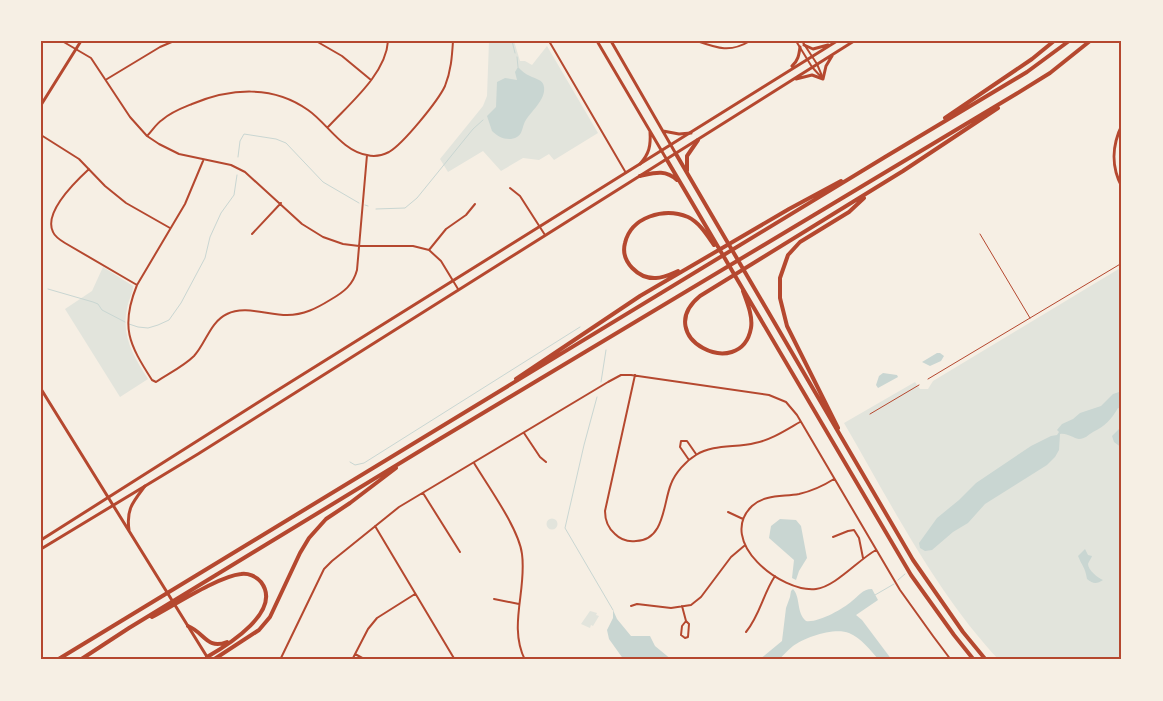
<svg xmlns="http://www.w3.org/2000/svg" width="1163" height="701" font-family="'Varela Round',sans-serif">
  <rect width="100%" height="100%" fill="#f6efe4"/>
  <!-- green -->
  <path fill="#e2e4dc" d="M489 41H514L520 61H525L532 65 547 46 598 133 554 160 549 154 539 160 523 158 501 171 483 151 448 172 440 159 483 106 487 96Z
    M103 267 133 286C133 293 128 301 127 309 121 336 134 357 148 379L120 397 65 309 92 291Z
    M1122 267V660H999C936 593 890 502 844 423L915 382 920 389H928L933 381Z
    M546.5 524a5.5 5.5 0 1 1 11 0a5.5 5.5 0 1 1-11 0Z
    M590 611 597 613 596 615 599 616 593 626 591 625 590 628 581 624Z"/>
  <!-- water -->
  <path fill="#c9d6d2" d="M518 67C521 70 525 74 530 76 535 79 543 79 544 87 546 101 528 113 524 124 522 129 522 134 517 137 508 142 498 137 492 131L487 116 496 107 497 82 505 78 517 80 515 72Z
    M937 353H940L944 356 941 361 930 366 922 362Z
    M883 373 897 375 898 377 878 388 876 385 879 376Z
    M1122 391V409L1118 408C1111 420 1105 426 1093 432 1088 435 1085 439 1079 439 1072 438 1068 433 1060 434L1059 450 1055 457 1047 465 985 504 968 523 953 532 932 550 925 551 920 548 919 543 937 518 959 500 976 483 1031 446 1051 436 1057 435 1059 432 1057 430 1062 424 1073 419 1080 413 1101 406 1113 394Z
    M1122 426V448L1114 442 1112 436Z
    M780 519 796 520 801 526 807 558 799 571 796 580 792 578 794 560 769 538 771 526Z
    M1085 549 1088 555 1092 556C1092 557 1088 563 1088 564 1088 570 1098 578 1103 580 1097 584 1093 584 1087 579 1085 567 1082 566 1078 556Z
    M793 589C801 598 796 612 806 621 818 623 843 609 852 601 859 596 862 589 872 589L878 600 856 615 862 620 892 660H879C871 651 861 638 849 633 835 627 805 637 793 646 788 650 783 655 779 660H759L782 641 786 608 790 597 791 591Z
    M613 610 617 619 631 636H650L655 646 672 660H624L609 639 607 630 613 618Z"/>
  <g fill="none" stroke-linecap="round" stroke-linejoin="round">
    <!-- stream -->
    <path stroke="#c9d6d2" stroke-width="1" d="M512 41 515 53
      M517 57 518 67
      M238 157 240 141 244 134 276 139 286 143 323 182 359 203
      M365 205 368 206
      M376 209 405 208 417 198 473 129 483 120
      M48 289 93 302 98 304 102 310 125 322
      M129 324 138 327 148 328 158 325 169 320 181 303 205 258 210 237 221 213 234 195 237 175
      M601 382 606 350
      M597 397 584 445 565 528 613 610
      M350 462 355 465 364 463 580 327
      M898 580 905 574
      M875 595 894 584"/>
    <!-- service -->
    <path stroke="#b5482f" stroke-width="1" d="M980 234 1030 318
      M928 379 1122 263
      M870 414 919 385"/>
    <!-- minor -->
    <path stroke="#b5482f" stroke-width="2" d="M62 41 91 58 130 117 147 136 159 144 179 154 231 165 245 172 302 224 323 237 343 244 359 246H413L429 250 441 261 458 289
      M316 41 342 56 371 80
      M549 41 626 173
      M697 41C717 48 730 53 750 41
      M796 41 812 67 822 78
      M802 41 817 64 822 76
      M107 79 160 47 174 41
      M328 127C349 104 386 74 388 41
      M41 135 79 159 105 186 126 203 170 228
      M147 136C152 131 156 124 162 120 171 112 182 108 192 104 231 88 273 85 308 110 327 123 342 151 367 155 374 157 383 155 389 152 403 144 438 101 445 86 451 71 452 57 453 41
      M203 161 185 204 137 285C120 327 129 344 152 380L156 382C168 374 184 366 194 356 206 343 210 322 227 314 244 305 268 315 287 315 304 315 317 308 330 300 344 292 353 285 357 270L367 155
      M89 169C76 181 43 212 53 232 55 237 60 240 65 243L137 285
      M510 188 520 196 545 235
      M252 234 281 203
      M429 250 446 229 466 215 475 204
      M635 375 605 511C605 520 608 528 615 534 621 540 628 542 636 541 665 540 663 503 671 484 675 473 686 461 696 455 713 444 736 448 755 443 771 440 786 430 800 422
      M524 433 540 457 546 462
      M689 460 680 447 681 441H687L696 454
      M474 463C488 486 519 529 522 554 527 590 508 626 525 660
      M834 479C823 486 812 491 799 494 783 497 765 494 752 506 716 541 781 593 816 589 835 587 858 560 876 550
      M423 493 460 552
      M728 512 743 519
      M375 526 455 660
      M833 537 848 531 854 530 859 538 863 558
      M494 599 519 604
      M631 606 637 604 671 608 691 605 701 597 731 557 744 546
      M682 606 686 621 682 626 681 635 685 638 688 637 689 624 686 621
      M746 632C760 615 763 594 775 576
      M355 654 366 660
      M280 660 324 569 332 561 399 507 608 382 621 375H631L769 395 786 402 797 415 900 590 933 636 951 660
      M352 660 368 629 377 618 415 594"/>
    <!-- secondary -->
    <path stroke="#b5482f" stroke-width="3" d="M41 105 81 41
      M1122 125C1112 145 1111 167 1122 187
      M1122 145V167
      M41 389 209 660
      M129 530C126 509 133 502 145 486"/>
    <!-- primary -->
    <path stroke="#b5482f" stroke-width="3" d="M804 45 813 49 828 45
      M792 66C798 61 799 55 800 47
      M796 79 812 75 823 79 826 66 832 56
      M41 540 273 393 837 41
      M41 549 198 454 854 41"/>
    <!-- trunk -->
    <path stroke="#b5482f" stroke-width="3" d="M597 41 667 160
      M611 41 676 154
      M663 131 679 134 691 133
      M640 164C649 154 651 146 650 132"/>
    <!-- motorway -->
    <path stroke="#b5482f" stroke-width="4" d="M945 118 1032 59 1054 41
      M676 154 913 560 963 632 986 660
      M667 160 911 575 954 635 974 660
      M687 171V156L698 140
      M640 176C654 173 665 169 677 180
      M678 271C671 274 664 278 656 278 639 279 620 262 625 243 631 217 664 207 688 217 700 223 707 235 714 245
      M743 291C747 302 753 316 751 328 741 383 650 337 700 296L903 171 998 108
      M516 379 640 296 789 209 841 181
      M838 428 787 326 780 298V278L788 255 800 242 849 212 864 198
      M152 617C173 606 219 576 241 574 248 573 256 576 261 582 283 611 228 645 207 657
      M188 626C205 633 207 650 227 642
      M57 660 885 157 1027 72 1069 41
      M80 660 129 628 433 443 1016 94 1050 73 1090 41
      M213 660 259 630 270 617 300 553 309 538 326 519 350 503 396 468"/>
  </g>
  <!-- border -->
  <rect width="1163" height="701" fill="none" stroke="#f6efe4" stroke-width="85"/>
  <rect x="42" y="42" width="1078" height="616" fill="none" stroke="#b5482f" stroke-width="2"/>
</svg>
